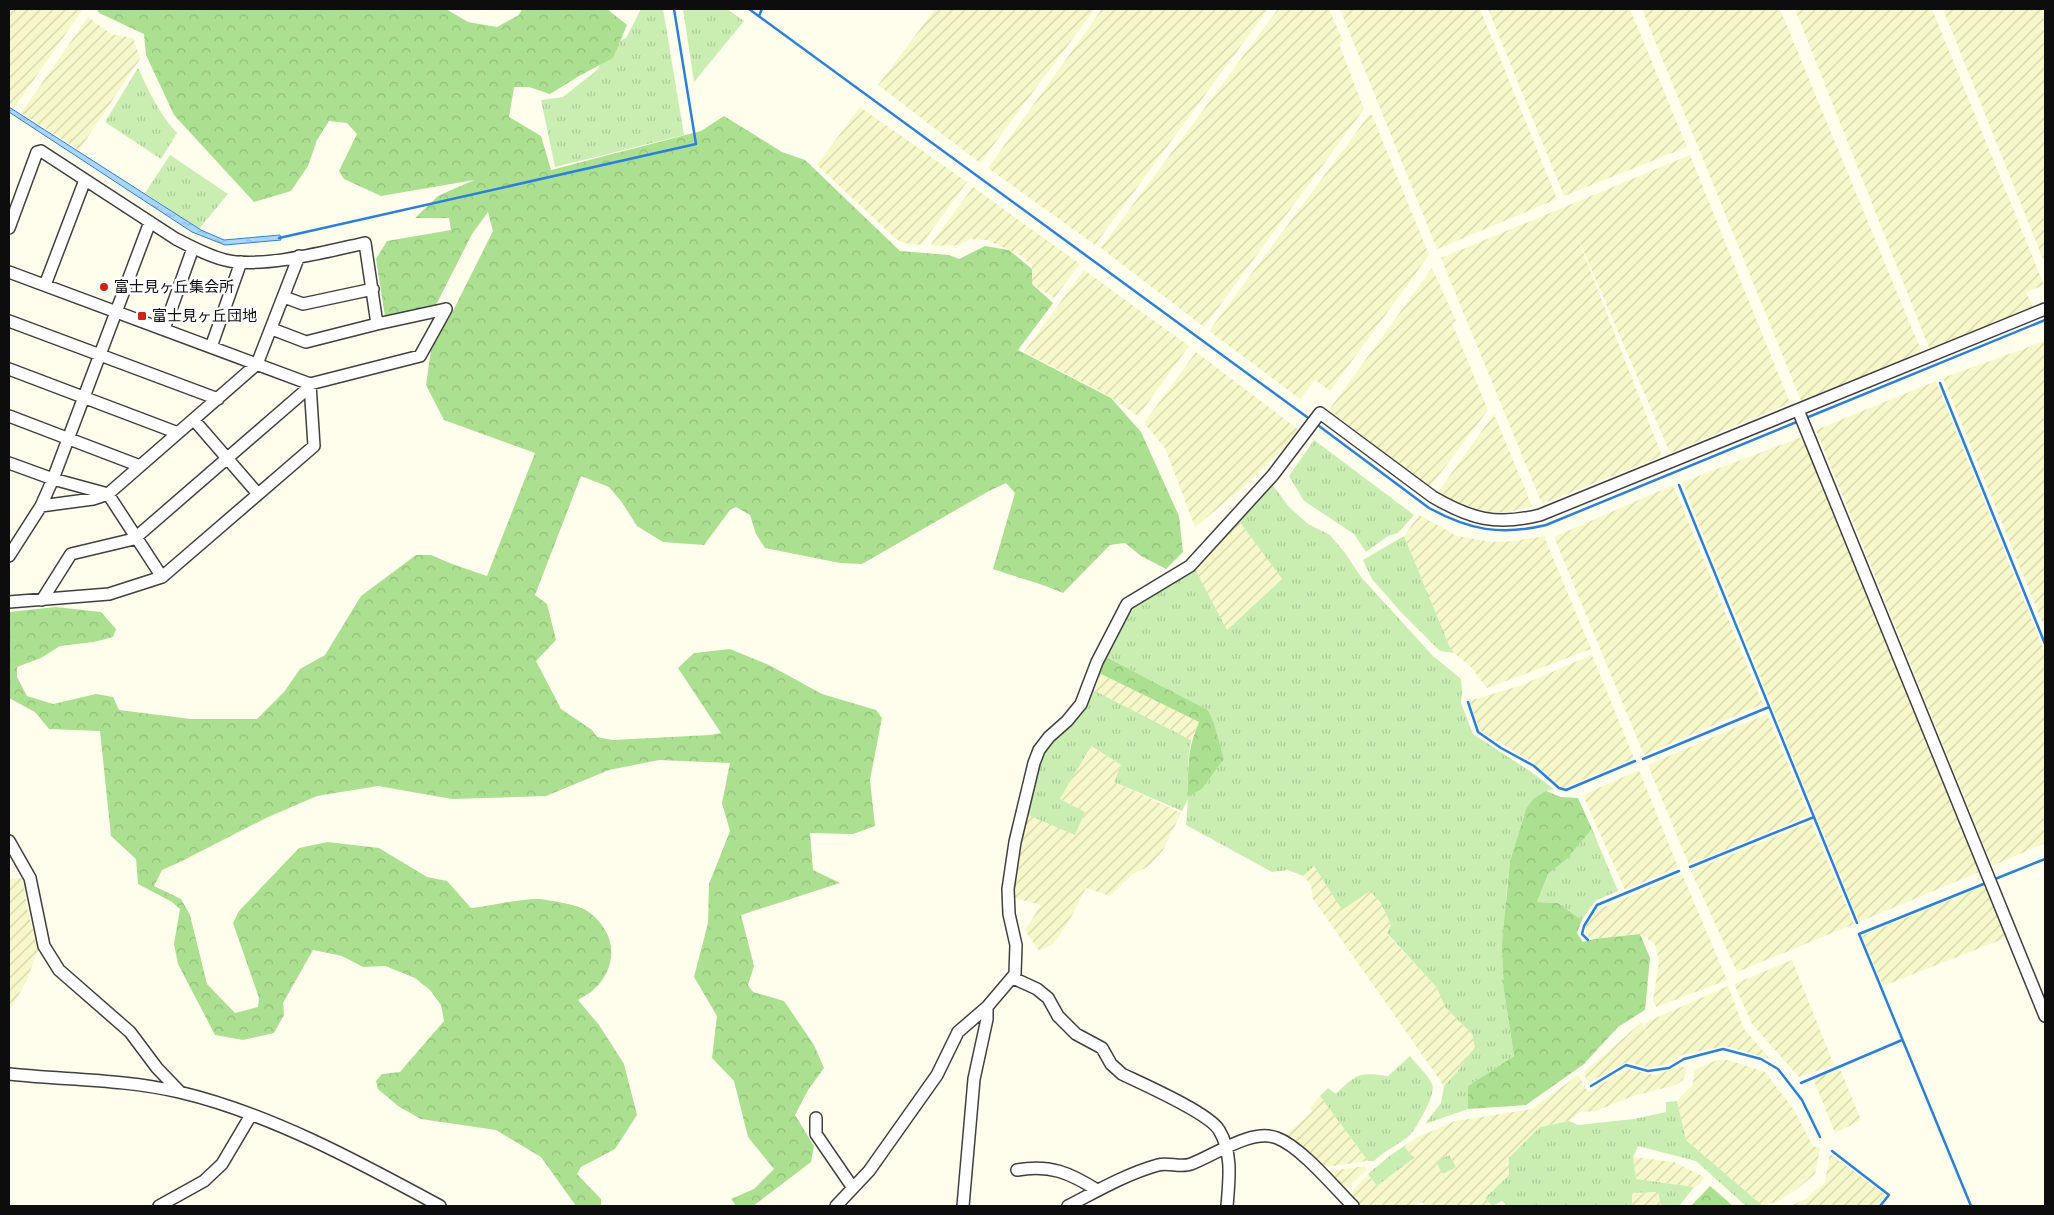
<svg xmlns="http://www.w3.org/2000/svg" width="2054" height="1215" font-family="'Playfair Display','Noto Sans JP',serif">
  <defs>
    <pattern id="farmland-furrows" width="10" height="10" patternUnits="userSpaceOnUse" patternTransform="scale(1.25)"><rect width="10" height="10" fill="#f7f8ca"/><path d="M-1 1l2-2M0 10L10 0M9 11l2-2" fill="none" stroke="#d3d3ac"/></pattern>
    <pattern id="grass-tufts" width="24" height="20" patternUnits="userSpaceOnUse" patternTransform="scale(1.25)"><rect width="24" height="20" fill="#caeeb2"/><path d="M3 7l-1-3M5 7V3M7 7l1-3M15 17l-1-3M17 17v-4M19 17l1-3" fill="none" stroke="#accb98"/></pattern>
    <pattern id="forest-crowns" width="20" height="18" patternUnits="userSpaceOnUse" patternTransform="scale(1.25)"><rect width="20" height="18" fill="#abe090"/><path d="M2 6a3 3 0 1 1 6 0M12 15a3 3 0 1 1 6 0" fill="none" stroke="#92bf7b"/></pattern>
    <pattern id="water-ripples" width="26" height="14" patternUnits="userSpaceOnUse" patternTransform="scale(1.25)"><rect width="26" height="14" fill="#acd5fc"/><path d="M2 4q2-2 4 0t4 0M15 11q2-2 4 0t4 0" fill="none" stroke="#93b6d7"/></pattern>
  </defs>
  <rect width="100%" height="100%" fill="#fffeed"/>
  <!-- farmland -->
  <path fill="url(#farmland-furrows)" d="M9 9H83L14 108 9 104Z
    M935 9H1095L980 163 878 85Z
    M1102 9H1268L1095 245 988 168Z
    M1278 9H1329L1343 41 1339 44 1364 109 1204 327 1101 248Z
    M1340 9H1480L1557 199 1437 249Z
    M1488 9H1630L1687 147 1564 196Z
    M1642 9H1780L1922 353 1802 403Z
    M1795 9H1932L2044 285 2026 292 2034 309 1930 350Z
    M1943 9H2045V264Z
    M88 17 111 34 133 38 140 59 79 150 21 113Z
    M860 107 967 182 921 245 904 243 896 239 817 165Z
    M1369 115H1372L1429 255 1330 391 1315 380 1300 399 1209 331Z
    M1690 155 1790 403 1670 453 1575 231 1662 456 1542 504 1441 258Z
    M973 187 1080 264 1054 298 1032 284V265L1020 255 1009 250 986 240 970 239 960 245 935 246 931 244Z
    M1432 268 1456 321 1452 323 1488 410 1430 487 1329 410Z
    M1084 270 1189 346 1138 416 1104 393 1024 352Z
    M2045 341V629L1943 378Z
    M1196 352 1299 430 1287 445 1245 486 1195 527 1165 448 1144 423Z
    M1936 381 2045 653V843L1992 866 1816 430Z
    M1494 414 1532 506 1509 512H1490L1461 508 1438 492Z
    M1802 437 1979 872 1859 922 1682 482Z
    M1673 485 1763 704 1644 755 1554 537Z
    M1419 515 1457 536 1492 542 1515 541 1544 536 1591 649 1487 688 1471 667 1454 653 1449 645 1404 536Z
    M1239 521 1282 579 1227 630 1195 569Z
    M1592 655 1634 758 1564 788 1558 785 1532 762 1481 731 1469 701 1519 686Z
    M1099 673 1199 722 1191 740 1093 690Z
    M1767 714 1809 815 1689 865 1648 765Z
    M1090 746 1121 765 1114 782 1181 813 1163 850 1149 866 1133 874 1110 896 1086 888 1068 923 1053 944 1039 951 1025 930 1041 905 1011 897 1020 839 1028 815 1076 834 1084 812 1060 799Z
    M1639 770 1678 867 1625 890 1583 795Z
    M1811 822 1854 924 1737 972 1691 871Z
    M1314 866 1370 891 1381 903 1391 925 1387 934 1437 988 1445 1007 1472 1034 1476 1047 1457 1072 1444 1086 1313 899 1311 885 1303 876Z
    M1682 874 1727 980 1656 1007 1653 1001 1659 961 1655 944 1640 934 1594 939 1586 935V926L1597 910Z
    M23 878 27 907 38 950 27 980 9 1012V879Z
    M1986 885 2008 937 1883 986 1862 936Z
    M1792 960 1834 1065 1799 1077 1752 1024 1734 984Z
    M1728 986 1744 1029 1770 1059 1725 1046 1682 1055 1670 1063 1648 1068 1629 1062 1625 1063 1588 1083 1584 1072 1642 1022 1651 1047 1644 1025 1649 1021Z
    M1717 1060H1728L1765 1072 1794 1110 1813 1146 1820 1148 1815 1174 1796 1190 1778 1201 1763 1206 1686 1140 1677 1101 1693 1084 1694 1070Z
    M1680 1067H1686V1073L1683 1080 1676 1085 1633 1096 1596 1111 1580 1112 1569 1121 1539 1127 1509 1175 1485 1198 1492 1206H1425L1422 1202 1413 1206H1358L1348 1196 1368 1174 1377 1186 1414 1158 1404 1146 1416 1138 1455 1121 1532 1109 1578 1075 1588 1092 1627 1069 1655 1075Z
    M1840 1069 1861 1120 1835 1133 1813 1078Z
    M1320 1096 1368 1161 1320 1168 1283 1136 1299 1124 1312 1111 1310 1108Z
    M1830 1154 1886 1195 1877 1206H1790L1806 1199 1825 1182Z
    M1633 1157 1674 1162 1704 1177 1700 1184 1694 1187 1636 1179Z
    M1365 1166 1367 1169 1344 1191 1323 1172Z
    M1658 1192 1661 1206H1632L1631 1193Z"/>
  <!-- grass -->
  <path fill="url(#grass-tufts)" d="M641 9H663L684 135 555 167 541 100 563 97 598 69 604 57 603 50 626 38Z
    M683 9H727L744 21 694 82Z
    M138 68C149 92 159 113 177 133L161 159 105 122Z
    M170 155 228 194 199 229 145 193Z
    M1314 440 1414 515 1398 533 1388 536 1366 552 1354 534 1304 501 1289 476Z
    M1272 484 1289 507 1308 524 1330 535 1345 553 1361 577 1433 656 1461 679 1462 691 1461 703 1473 734 1530 771 1554 789 1546 791 1526 809 1510 861 1506 899 1504 991 1514 1056 1468 1086V1109L1425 1124 1441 1103 1444 1086 1457 1072 1475 1047 1472 1034 1445 1007 1437 988 1387 933 1391 925 1381 903 1370 891 1342 910 1314 866 1303 876 1288 870 1272 872 1186 825 1188 799 1182 811 1114 782 1121 765 1091 746 1060 799 1085 812 1075 835 1028 815 1040 761 1047 747 1085 707 1093 690 1191 740 1188 760V797L1202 789 1224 759 1208 710 1106 657 1129 610 1195 569 1227 630 1282 579 1239 521Z
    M1404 536 1449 645 1454 653 1440 651 1399 610 1372 579 1363 560Z
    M1592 829 1618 891 1595 901 1582 920 1558 903 1537 902 1548 874 1567 859Z
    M1410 1056C1417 1065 1427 1074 1432 1084 1437 1093 1416 1129 1409 1136 1398 1145 1384 1151 1374 1161H1368L1320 1096 1328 1088 1336 1094C1356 1074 1359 1072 1388 1076Z
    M1677 1101 1686 1140 1763 1206H1746L1696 1161 1638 1146 1633 1157 1636 1179 1694 1187 1679 1206H1661L1658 1192 1632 1193V1206H1508L1502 1201 1492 1206 1485 1198 1509 1175V1158L1540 1127 1569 1121 1578 1125 1634 1119 1666 1112V1102Z
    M1404 1146 1414 1158 1377 1186 1368 1174 1387 1158Z
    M1449 1155 1456 1167 1443 1174 1436 1162Z"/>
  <!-- forest -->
  <path fill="url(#forest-crowns)" d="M97 9H446L468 22 497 27 519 15 522 9H607L627 25 613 58 579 76 550 94 529 87H514L509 117 541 136 551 170 701 131 724 116 782 152 805 160 900 251 949 255 959 259 985 246 1009 250 1032 269V284L1053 303 1018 350 1111 398 1141 432 1179 516 1183 552 1166 569 1141 556 1125 543 1110 545 1063 593C1040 583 1016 577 993 569L1015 493 1006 483 989 491 862 564 840 563 765 548 756 534 750 515 736 507 730 510 704 545 663 542 637 526 621 501 609 487 581 476 535 595 547 604 556 640 536 661 561 709 592 730 597 737 613 740 710 735 721 733 678 668 694 653 730 649 769 665 822 694 876 710 882 718 870 780 875 826 853 834 810 833 813 870 840 883 741 915 754 966 748 985 753 992 784 1001 814 1045 824 1068 808 1090 795 1115 814 1146 811 1162 753 1206H736L731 1199 754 1189 774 1169 748 1137 734 1081 712 1058 717 1016 694 977 708 923 709 884 730 831 722 803 730 763 659 760 609 770 546 796 452 799 378 786 317 796 266 818 182 861 162 870 154 886 181 899 190 915 207 984 235 1013 258 1007 259 998 233 923 239 911 299 848 328 842 379 848 427 877 447 881 471 908C490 906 522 898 540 899 549 900 577 905 584 909 617 929 621 967 591 992 587 995 582 997 578 1000L599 1025 624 1064 637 1115 615 1149 581 1167 577 1174 601 1199V1205L576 1206 541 1157 496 1130 421 1119 398 1106 378 1089 376 1081 382 1074 400 1072 444 1021 441 1005 430 990 415 978 385 966 363 967 342 956 313 950 283 1003 284 1015 274 1033 243 1040 215 1035 178 964 174 944 180 909 172 902 138 884 136 859 111 836 100 731 49 729 35 712 9 698V612L56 607 101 612 116 629 113 637 94 642 60 646 41 658 17 667V677L27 696 53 704 96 694 113 697 119 710 191 719H257L284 692 300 669 325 655 361 596 416 555H431L452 564 487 576 535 453 444 420 426 385 431 350 455 307 493 231 488 212 472 234 435 307 385 317 376 259 387 241 451 230 449 218H415L438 196 474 180 381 196 344 179 339 171 357 134 347 123 329 121 317 140 308 166 291 191 254 202 174 115 146 55 144 34 99 13Z
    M1106 657 1208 710 1214 724 1224 759 1202 789 1188 797C1188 767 1187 750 1199 722L1099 673Z
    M1546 791 1561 797 1578 798 1592 829 1567 859 1548 874 1537 902 1558 903 1582 920 1577 933 1583 942 1594 939 1640 934 1650 958 1645 1010 1618 1027 1584 1064 1526 1105 1468 1109V1086L1514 1056 1504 991 1502 944 1510 861 1526 809 1533 799Z
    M1710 1186 1733 1206H1691Z"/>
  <!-- water -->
  <path fill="url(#water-ripples)" stroke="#2b80db" d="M9 107 201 230 224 240 280 235 281 240 225 245 192 232 9 112Z"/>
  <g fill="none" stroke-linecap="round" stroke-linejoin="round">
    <!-- stream -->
    <path stroke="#2b80db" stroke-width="2.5" d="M749 9 1311 420
      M759 16 762 9
      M279 238 696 144 674 9
      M1940 383 2045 644
      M1806 418 2045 320
      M1315 423 1429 508C1469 530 1501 536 1546 525L1799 421
      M1679 485 1857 923
      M1468 702 1478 732 1501 748 1534 766 1559 788 1566 790 1635 761
      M1643 759 1769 707
      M1690 867 1814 817
      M1995 879 2045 859
      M1588 940 1582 934 1584 926 1597 905 1679 871
      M1801 1083 1902 1040
      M1591 1086 1626 1065 1648 1071 1669 1068 1684 1059 1723 1049 1761 1059 1778 1069 1802 1100 1820 1137
      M1832 1151 1889 1195 1880 1206
      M1971 1206 1859 934 1986 883"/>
    <defs>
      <path id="minor" d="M9 228 37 152 41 151 176 239C192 247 208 256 225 260 261 269 329 251 365 243L377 324 446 309
        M9 272 310 384 420 356 446 309
        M45 285 85 180
        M284 297 303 304 373 289
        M9 321 218 399
        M164 329 193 248
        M272 329 306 342 377 324
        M211 347 241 262
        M9 369 178 433
        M1798 410 2045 1016
        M9 416 140 466
        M194 420 258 494
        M9 463 53 479 108 494 257 364 299 256
        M41 506 93 499 108 494 162 577
        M9 556 41 506 53 479 150 222
        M42 600 71 554 134 539 306 390 310 384
        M9 602 109 594 162 577 314 446 310 384
        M9 841 30 878 44 946 59 970 130 1032 157 1068 180 1092
        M1013 978 1037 989 1048 998 1058 1016 1076 1034 1102 1048 1111 1064 1122 1074C1143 1084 1209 1113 1219 1130 1233 1153 1229 1181 1227 1206
        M9 1074C65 1080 124 1079 179 1092 269 1113 359 1162 440 1206
        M816 1118V1134L853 1188
        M1017 1170C1050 1164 1070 1173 1097 1190
        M159 1206 204 1181 222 1164 251 1115
        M836 1206 869 1171 937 1075 958 1032 987 1007 1015 974 1016 945 1009 914 1008 889 1015 842 1034 763 1039 750 1049 737 1067 721 1081 704 1097 662 1127 604 1190 566 1273 475 1320 413 1433 497C1471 519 1496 526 1540 515L2045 309
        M963 1206 974 1079 987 1019V1007
        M1068 1206C1097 1191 1126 1174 1158 1165 1168 1162 1181 1168 1191 1164 1215 1155 1252 1128 1277 1138 1301 1147 1334 1187 1353 1206"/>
    </defs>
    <!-- minor casing -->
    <use href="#minor" stroke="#404040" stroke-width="14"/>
    <!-- minor -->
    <use href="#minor" stroke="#fff" stroke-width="11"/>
  </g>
  <!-- markers -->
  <g fill="#cb2417" stroke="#fff" stroke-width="2">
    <circle cx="104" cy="287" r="5"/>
    <rect x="137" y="311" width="10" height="10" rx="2.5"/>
  </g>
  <g text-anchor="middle" stroke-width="5" stroke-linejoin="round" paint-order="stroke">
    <!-- poi labels -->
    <g font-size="15" fill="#0d0d0d" stroke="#fff" text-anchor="start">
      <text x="114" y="292">富士見ヶ丘集会所</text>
      <text x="152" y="321">富士見ヶ丘団地</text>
    </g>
  </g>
  <!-- border -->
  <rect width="2054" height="1215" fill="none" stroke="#0d0d0d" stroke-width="20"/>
</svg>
